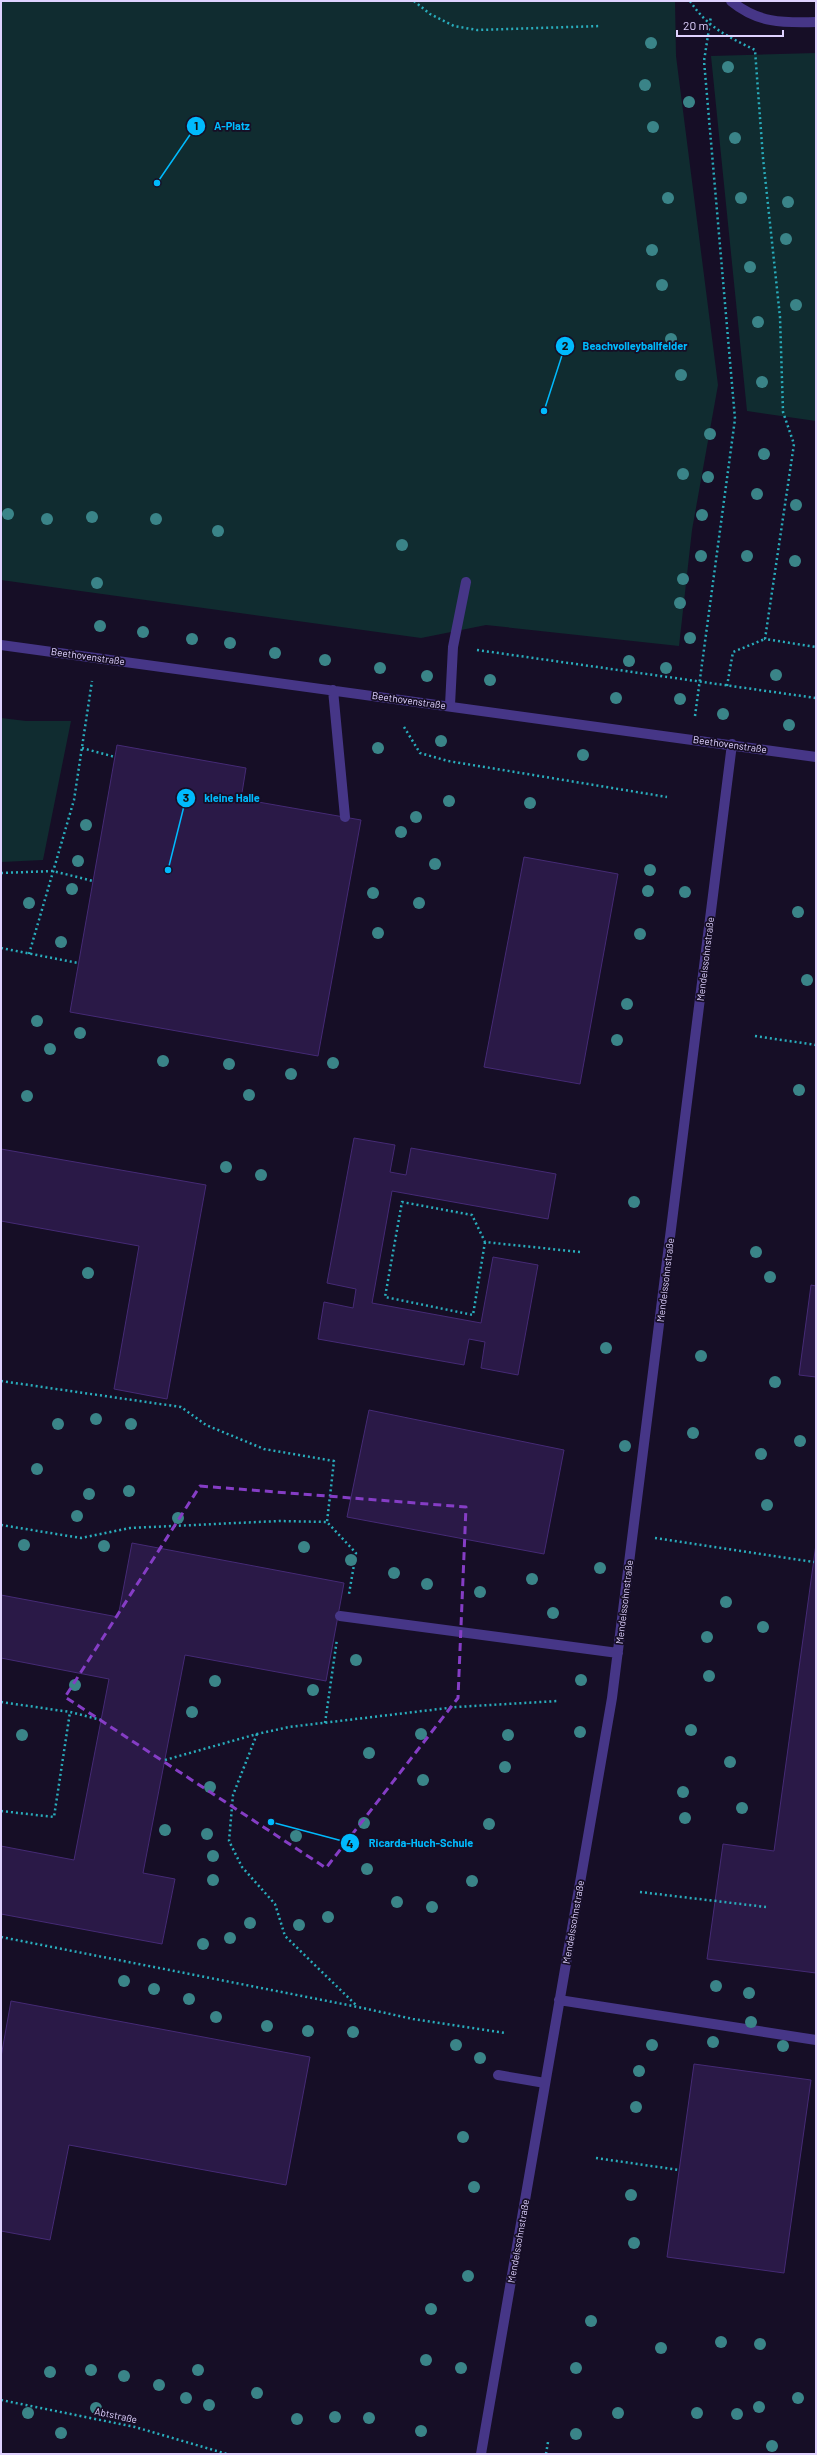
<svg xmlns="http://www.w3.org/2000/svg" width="817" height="2455" font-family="Barlow,sans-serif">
  <rect width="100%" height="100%" fill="#160e26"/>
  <!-- green -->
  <path fill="#102c30" d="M1 1H675L676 56 718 385 692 530 679 646 486 625 421 638 1 580Z
    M816 53V421L747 411 711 56Z
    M1 718 26 721H71L43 860 1 862Z"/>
  <!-- building -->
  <path fill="#2a1947" stroke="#452a75" d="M117 745 246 768 241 799 361 820 318 1056 70 1012Z
    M524 857 618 874 580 1084 484 1067Z
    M354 1138 395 1145 390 1172 406 1175 411 1148 556 1174 548 1219 392 1191 372 1303 481 1323 493 1257 538 1265 518 1375 481 1368 485 1342 469 1339 464 1365 318 1339 324 1302 353 1308 356 1289 327 1283Z
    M1 1149 206 1185 167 1399 114 1389 139 1246 1 1221Z
    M811 1285 816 1286V1377L799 1375Z
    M369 1410 564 1450 544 1554 347 1517Z
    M132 1543 344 1583 326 1681 185 1655 143 1873 175 1879 162 1944 1 1914V1846L74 1860 109 1679 1 1658V1595L118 1617Z
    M816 1544V1973L707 1959 723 1844 774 1851Z
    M11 2001 310 2057 286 2185 69 2145 50 2240 1 2231V2057Z
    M694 2064 811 2080 784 2273 667 2257Z"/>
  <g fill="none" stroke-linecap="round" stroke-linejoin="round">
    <!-- path -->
    <path stroke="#29adbc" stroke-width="2.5" stroke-dasharray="2 3" stroke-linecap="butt" d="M414 1 430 14 454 26 477 30 601 26
      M690 1C708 28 727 36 755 50L763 158 780 317 783 412 794 444 765 639 816 647
      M477 650 816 698
      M727 686 733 652 765 639
      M695 716 735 419 704 61 711 16
      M404 727 420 753 448 761 667 797
      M82 748 115 757
      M1 873 53 871 93 881
      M1 948 78 963
      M29 954 74 800 92 681
      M755 1036 816 1045
      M485 1242 473 1315 385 1297 402 1202 472 1215 485 1242 580 1252
      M1 1381 181 1407 206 1425 264 1449 334 1461 327 1522
      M1 1525 81 1538 130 1528 279 1521 327 1522 356 1553 349 1594
      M655 1538 814 1562
      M1 1702 70 1712 101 1720
      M325 1723 337 1639
      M257 1734 233 1795 229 1841 242 1867 275 1904 285 1936 357 2006
      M165 1760 257 1734 289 1727 456 1707 558 1701
      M1 1811 54 1817 70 1712
      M640 1892 766 1907
      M1 1937 358 2007 413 2019 505 2033
      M596 2158 679 2170
      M1 2400 135 2427 227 2454
      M546 2454 548 2442"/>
    <!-- minor -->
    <path stroke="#463687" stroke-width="10" d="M731 1C758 23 782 23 816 22
      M1 645 816 757
      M333 690 345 817
      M450 705 453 647 466 582
      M340 1616 618 1653
      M559 2000 816 2040
      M498 2075 545 2083
      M481 2454 612 1698 732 744"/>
  </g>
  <!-- trees -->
  <g fill="#3a8488">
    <circle cx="651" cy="43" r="6"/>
    <circle cx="728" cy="67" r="6"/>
    <circle cx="645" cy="85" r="6"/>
    <circle cx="689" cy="102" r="6"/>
    <circle cx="653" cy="127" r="6"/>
    <circle cx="735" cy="138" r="6"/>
    <circle cx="668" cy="198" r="6"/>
    <circle cx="741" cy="198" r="6"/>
    <circle cx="788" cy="202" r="6"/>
    <circle cx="786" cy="239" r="6"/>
    <circle cx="652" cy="250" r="6"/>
    <circle cx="750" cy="267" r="6"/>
    <circle cx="662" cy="285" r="6"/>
    <circle cx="796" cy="305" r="6"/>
    <circle cx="758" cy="322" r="6"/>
    <circle cx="671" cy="339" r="6"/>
    <circle cx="681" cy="375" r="6"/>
    <circle cx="762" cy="382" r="6"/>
    <circle cx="710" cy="434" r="6"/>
    <circle cx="764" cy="454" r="6"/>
    <circle cx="683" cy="474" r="6"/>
    <circle cx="708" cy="477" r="6"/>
    <circle cx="757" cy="494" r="6"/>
    <circle cx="796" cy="505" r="6"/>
    <circle cx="8" cy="514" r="6"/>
    <circle cx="702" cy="515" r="6"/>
    <circle cx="92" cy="517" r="6"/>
    <circle cx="47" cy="519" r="6"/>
    <circle cx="156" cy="519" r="6"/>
    <circle cx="218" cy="531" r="6"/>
    <circle cx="402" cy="545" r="6"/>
    <circle cx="701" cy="556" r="6"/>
    <circle cx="747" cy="556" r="6"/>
    <circle cx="795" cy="561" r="6"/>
    <circle cx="683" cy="579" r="6"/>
    <circle cx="97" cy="583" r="6"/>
    <circle cx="680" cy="603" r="6"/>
    <circle cx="100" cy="626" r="6"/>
    <circle cx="143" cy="632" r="6"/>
    <circle cx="690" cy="638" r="6"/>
    <circle cx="192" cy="639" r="6"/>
    <circle cx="230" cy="643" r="6"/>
    <circle cx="275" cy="653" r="6"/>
    <circle cx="325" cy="660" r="6"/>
    <circle cx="629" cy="661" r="6"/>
    <circle cx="380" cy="668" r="6"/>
    <circle cx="666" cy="668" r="6"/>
    <circle cx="776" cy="675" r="6"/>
    <circle cx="427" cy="676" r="6"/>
    <circle cx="490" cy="680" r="6"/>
    <circle cx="616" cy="698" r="6"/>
    <circle cx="680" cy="699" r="6"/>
    <circle cx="723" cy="714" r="6"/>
    <circle cx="789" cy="725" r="6"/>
    <circle cx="441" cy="741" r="6"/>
    <circle cx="378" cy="748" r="6"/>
    <circle cx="583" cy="755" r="6"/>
    <circle cx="449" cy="801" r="6"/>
    <circle cx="530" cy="803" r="6"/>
    <circle cx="416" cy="817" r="6"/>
    <circle cx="86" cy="825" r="6"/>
    <circle cx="401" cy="832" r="6"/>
    <circle cx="78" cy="861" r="6"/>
    <circle cx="435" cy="864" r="6"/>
    <circle cx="650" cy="870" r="6"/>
    <circle cx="72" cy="889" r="6"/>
    <circle cx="648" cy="891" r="6"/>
    <circle cx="685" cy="892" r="6"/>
    <circle cx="373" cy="893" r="6"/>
    <circle cx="29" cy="903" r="6"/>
    <circle cx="419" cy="903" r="6"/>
    <circle cx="798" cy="912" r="6"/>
    <circle cx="378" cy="933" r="6"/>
    <circle cx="640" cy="934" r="6"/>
    <circle cx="61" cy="942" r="6"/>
    <circle cx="807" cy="980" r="6"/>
    <circle cx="627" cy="1004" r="6"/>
    <circle cx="37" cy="1021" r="6"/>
    <circle cx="80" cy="1033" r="6"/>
    <circle cx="617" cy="1040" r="6"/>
    <circle cx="50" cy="1049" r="6"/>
    <circle cx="163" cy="1061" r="6"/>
    <circle cx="333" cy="1063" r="6"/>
    <circle cx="229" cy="1064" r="6"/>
    <circle cx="291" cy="1074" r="6"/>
    <circle cx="799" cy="1090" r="6"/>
    <circle cx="249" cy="1095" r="6"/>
    <circle cx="27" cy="1096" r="6"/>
    <circle cx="226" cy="1167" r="6"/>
    <circle cx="261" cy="1175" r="6"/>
    <circle cx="634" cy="1202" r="6"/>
    <circle cx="756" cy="1252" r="6"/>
    <circle cx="88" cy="1273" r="6"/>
    <circle cx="770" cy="1277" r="6"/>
    <circle cx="606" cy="1348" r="6"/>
    <circle cx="701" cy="1356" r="6"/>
    <circle cx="775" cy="1382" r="6"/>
    <circle cx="96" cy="1419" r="6"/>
    <circle cx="58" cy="1424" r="6"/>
    <circle cx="131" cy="1424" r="6"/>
    <circle cx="693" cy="1433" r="6"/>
    <circle cx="800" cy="1441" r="6"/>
    <circle cx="625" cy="1446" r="6"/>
    <circle cx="761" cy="1454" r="6"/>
    <circle cx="37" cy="1469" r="6"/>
    <circle cx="129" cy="1491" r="6"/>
    <circle cx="89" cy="1494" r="6"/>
    <circle cx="767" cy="1505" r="6"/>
    <circle cx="77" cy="1516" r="6"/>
    <circle cx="178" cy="1518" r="6"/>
    <circle cx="24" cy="1545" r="6"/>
    <circle cx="104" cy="1546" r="6"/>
    <circle cx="304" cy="1547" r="6"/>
    <circle cx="351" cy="1560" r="6"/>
    <circle cx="600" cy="1568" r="6"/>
    <circle cx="394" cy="1573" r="6"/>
    <circle cx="532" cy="1579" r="6"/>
    <circle cx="427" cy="1584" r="6"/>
    <circle cx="480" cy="1592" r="6"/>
    <circle cx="726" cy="1602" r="6"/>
    <circle cx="553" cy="1613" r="6"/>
    <circle cx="763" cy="1627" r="6"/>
    <circle cx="707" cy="1637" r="6"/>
    <circle cx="356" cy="1660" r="6"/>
    <circle cx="709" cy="1676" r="6"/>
    <circle cx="581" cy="1680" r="6"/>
    <circle cx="215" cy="1681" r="6"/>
    <circle cx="75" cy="1685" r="6"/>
    <circle cx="313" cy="1690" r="6"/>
    <circle cx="192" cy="1712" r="6"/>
    <circle cx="691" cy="1730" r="6"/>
    <circle cx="580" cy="1732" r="6"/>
    <circle cx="421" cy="1734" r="6"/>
    <circle cx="22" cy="1735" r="6"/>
    <circle cx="508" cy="1735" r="6"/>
    <circle cx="369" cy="1753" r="6"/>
    <circle cx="730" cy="1762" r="6"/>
    <circle cx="505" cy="1767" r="6"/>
    <circle cx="423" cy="1780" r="6"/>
    <circle cx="210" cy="1787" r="6"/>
    <circle cx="683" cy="1792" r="6"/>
    <circle cx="742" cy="1808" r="6"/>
    <circle cx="685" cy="1818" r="6"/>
    <circle cx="364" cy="1823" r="6"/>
    <circle cx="489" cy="1824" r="6"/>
    <circle cx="165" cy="1830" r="6"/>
    <circle cx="207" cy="1834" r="6"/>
    <circle cx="296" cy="1836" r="6"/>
    <circle cx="213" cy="1856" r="6"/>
    <circle cx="367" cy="1869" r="6"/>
    <circle cx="213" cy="1880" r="6"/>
    <circle cx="472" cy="1881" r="6"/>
    <circle cx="397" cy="1902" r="6"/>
    <circle cx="432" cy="1907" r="6"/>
    <circle cx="328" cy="1917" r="6"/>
    <circle cx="250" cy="1923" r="6"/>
    <circle cx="299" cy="1925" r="6"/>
    <circle cx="230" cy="1938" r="6"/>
    <circle cx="203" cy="1944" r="6"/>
    <circle cx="124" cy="1981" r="6"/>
    <circle cx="716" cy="1986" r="6"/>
    <circle cx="154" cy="1989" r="6"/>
    <circle cx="749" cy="1993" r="6"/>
    <circle cx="189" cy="1999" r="6"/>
    <circle cx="216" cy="2017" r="6"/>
    <circle cx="751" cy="2022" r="6"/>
    <circle cx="267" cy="2026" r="6"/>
    <circle cx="308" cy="2031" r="6"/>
    <circle cx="353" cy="2032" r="6"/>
    <circle cx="713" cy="2042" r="6"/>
    <circle cx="456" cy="2045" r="6"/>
    <circle cx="652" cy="2045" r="6"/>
    <circle cx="783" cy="2046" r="6"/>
    <circle cx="480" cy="2058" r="6"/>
    <circle cx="639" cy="2071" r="6"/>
    <circle cx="636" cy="2107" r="6"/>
    <circle cx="463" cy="2137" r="6"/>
    <circle cx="474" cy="2187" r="6"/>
    <circle cx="631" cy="2195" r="6"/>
    <circle cx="634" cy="2243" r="6"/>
    <circle cx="468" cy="2276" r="6"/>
    <circle cx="431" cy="2309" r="6"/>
    <circle cx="591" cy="2321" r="6"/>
    <circle cx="721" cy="2342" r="6"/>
    <circle cx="760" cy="2344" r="6"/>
    <circle cx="661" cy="2348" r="6"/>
    <circle cx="426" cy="2360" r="6"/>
    <circle cx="461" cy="2368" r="6"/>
    <circle cx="576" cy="2368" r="6"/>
    <circle cx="91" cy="2370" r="6"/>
    <circle cx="198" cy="2370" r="6"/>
    <circle cx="50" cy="2372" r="6"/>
    <circle cx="124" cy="2376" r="6"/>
    <circle cx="159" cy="2385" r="6"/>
    <circle cx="257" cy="2393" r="6"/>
    <circle cx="186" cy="2398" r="6"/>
    <circle cx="798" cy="2398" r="6"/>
    <circle cx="209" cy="2405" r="6"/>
    <circle cx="759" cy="2407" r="6"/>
    <circle cx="96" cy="2408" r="6"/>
    <circle cx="28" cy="2413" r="6"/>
    <circle cx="618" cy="2413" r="6"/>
    <circle cx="697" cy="2413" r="6"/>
    <circle cx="737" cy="2414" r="6"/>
    <circle cx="335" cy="2417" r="6"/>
    <circle cx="369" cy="2418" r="6"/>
    <circle cx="297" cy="2419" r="6"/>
    <circle cx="421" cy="2431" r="6"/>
    <circle cx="61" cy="2433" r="6"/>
    <circle cx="576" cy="2434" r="6"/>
    <circle cx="772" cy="2446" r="6"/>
  </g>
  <!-- marked area -->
  <path fill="none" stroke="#853dc5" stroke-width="3" stroke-dasharray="8 5" stroke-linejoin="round" d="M200 1486 466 1507 458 1698 326 1868 65 1697Z"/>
  <g text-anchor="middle" stroke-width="3.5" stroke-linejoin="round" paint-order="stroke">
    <!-- street labels -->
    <g font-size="10" fill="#dfd2ff" stroke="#160e26">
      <text transform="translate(88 656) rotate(8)" y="4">Beethovenstraße</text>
      <text transform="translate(409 700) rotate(8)" y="4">Beethovenstraße</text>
      <text transform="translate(730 744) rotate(8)" y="4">Beethovenstraße</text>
      <text transform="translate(705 959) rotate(-83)" y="4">Mendelssohnstraße</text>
      <text transform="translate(665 1280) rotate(-83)" y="4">Mendelssohnstraße</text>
      <text transform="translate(624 1602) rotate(-83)" y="4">Mendelssohnstraße</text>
      <text transform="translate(573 1922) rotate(-80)" y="4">Mendelssohnstraße</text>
      <text transform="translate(518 2241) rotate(-80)" y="4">Mendelssohnstraße</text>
      <text transform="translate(116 2415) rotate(12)" y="4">Abtstraße</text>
    </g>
  </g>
  <!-- callouts -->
  <path fill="none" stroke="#00bafd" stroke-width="1.5" d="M157 183L196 126M544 411L565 346M168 870L186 798M271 1822L350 1843"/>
  <g fill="#00bafd" stroke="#160e26" stroke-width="1.5">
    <circle cx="157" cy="183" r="4"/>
    <circle cx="544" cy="411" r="4"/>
    <circle cx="168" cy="870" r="4"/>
    <circle cx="271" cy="1822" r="4"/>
    <circle cx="196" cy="126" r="10"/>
    <circle cx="565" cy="346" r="10"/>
    <circle cx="186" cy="798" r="10"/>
    <circle cx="350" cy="1843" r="10"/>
  </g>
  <g font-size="12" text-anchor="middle" font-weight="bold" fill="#111">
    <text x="196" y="130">1</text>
    <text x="565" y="350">2</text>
    <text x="186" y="802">3</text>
    <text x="350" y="1848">4</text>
  </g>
  <g font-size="11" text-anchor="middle" font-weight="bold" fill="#00bafd" stroke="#160e26" stroke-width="3.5" stroke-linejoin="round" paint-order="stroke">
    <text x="232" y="130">A-Platz</text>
    <text x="635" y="350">Beachvolleyballfelder</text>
    <text x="232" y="802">kleine Halle</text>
    <text x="421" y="1847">Ricarda-Huch-Schule</text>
  </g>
  <!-- border -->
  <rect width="817" height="2455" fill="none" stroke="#dfd2ff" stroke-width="4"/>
  <!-- scale -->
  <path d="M677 30v6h106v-6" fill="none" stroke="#dfd2ff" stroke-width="2"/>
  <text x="683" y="30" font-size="12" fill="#dfd2ff" stroke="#160e26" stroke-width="3" paint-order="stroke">20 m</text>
</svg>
